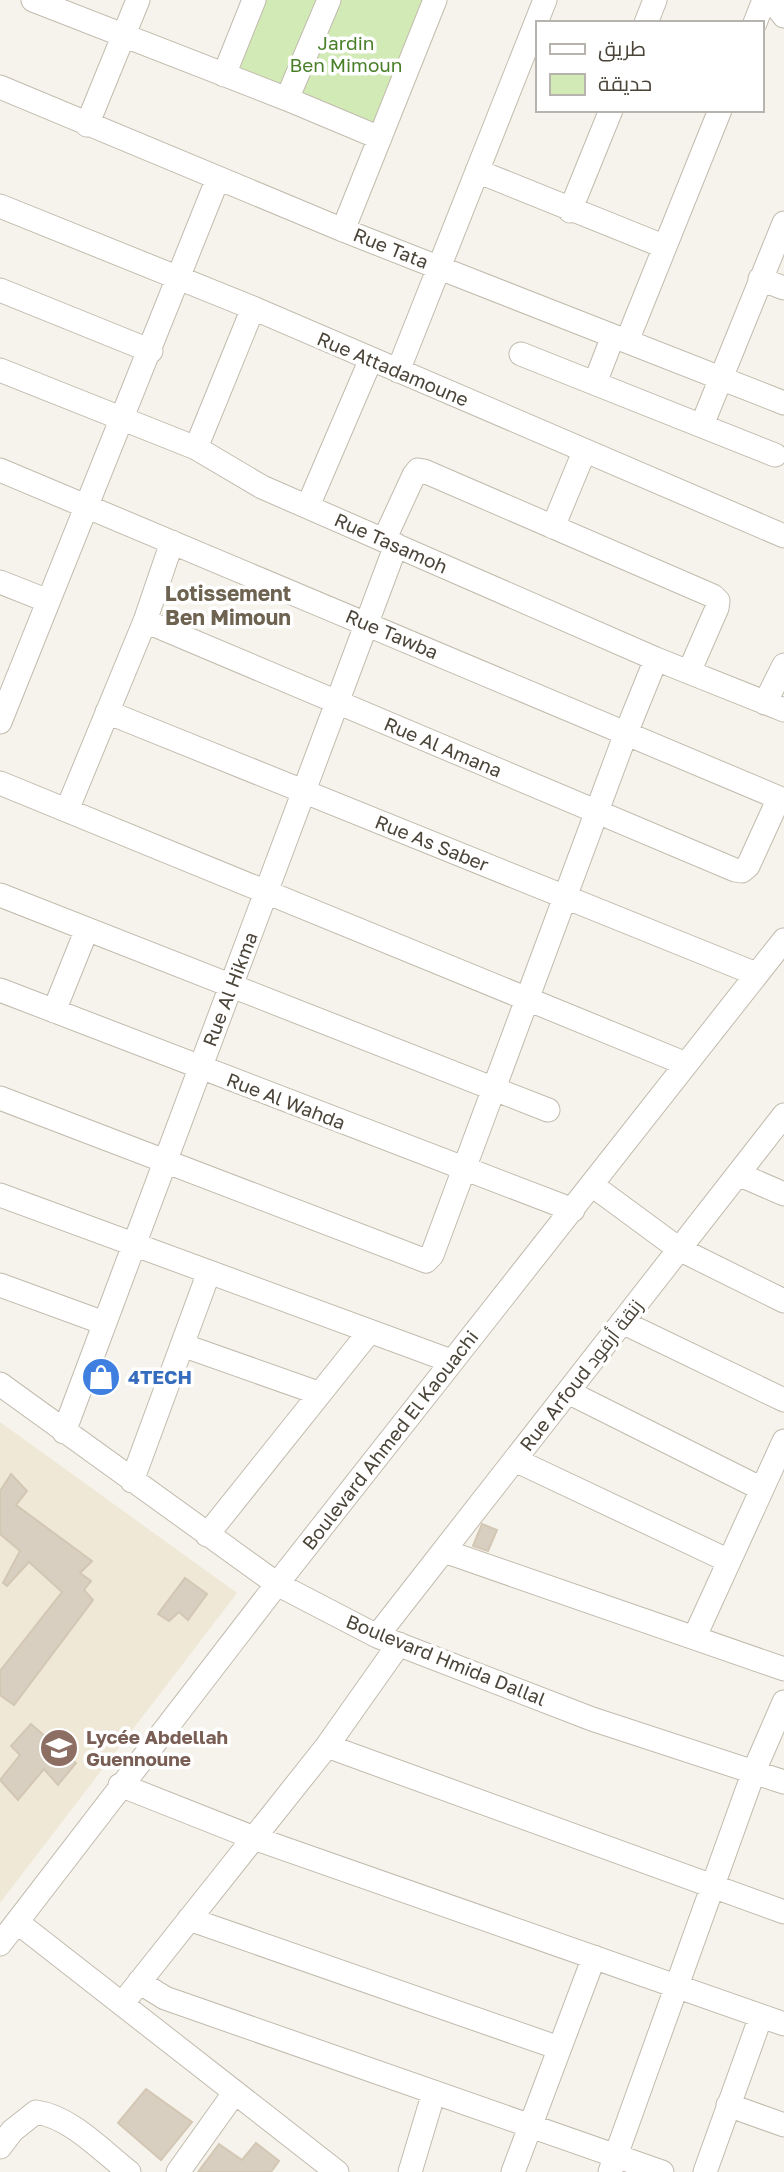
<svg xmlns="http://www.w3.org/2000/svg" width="784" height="2172" font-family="'Golos Text',Cairo,sans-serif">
  <rect width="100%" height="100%" fill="#f6f3ec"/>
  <!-- education -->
  <path fill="#efe8d6" d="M0 1422 237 1593 0 1903Z"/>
  <!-- green -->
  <path fill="#d2eab5" d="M244 0H426L376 124 218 62Z"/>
  <!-- building -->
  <path fill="#d8cfc1" stroke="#d3c7b4" stroke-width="2" d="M11 1474 27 1491 16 1505 92 1561 80 1573 91 1581 84 1590 93 1600 14 1705 0 1695V1671L62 1592 29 1562 7 1586 3 1583 20 1551 0 1534V1491Z
    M482 1524 497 1530 488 1551 473 1546Z
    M185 1578 207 1594 188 1620 179 1612 169 1621 158 1614Z
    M31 1724 76 1763 58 1785 44 1769 18 1800 0 1780 20 1755 11 1746Z
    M146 2089 192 2122 161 2160 118 2123Z
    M256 2143 279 2161 271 2172H198L219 2144 242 2160Z"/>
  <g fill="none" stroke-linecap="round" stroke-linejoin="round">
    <defs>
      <path id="minor" d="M33 0 287 99 380 138
        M771 0 784 16
        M646 23 655 0
        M755 23 764 0
        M224 75 254 0
        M0 87 343 230 784 403
        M287 99 329 0
        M87 125 138 0
        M477 171 663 246
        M0 206 253 308 784 536
        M570 211 611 110
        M343 230 435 0
        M760 279 784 288
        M0 290 151 351
        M627 341 720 110
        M521 354 775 455
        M0 370 196 448 262 487 656 659 784 710
        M398 371 545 0
        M595 383 613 336
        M702 425 784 223
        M196 448 253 308
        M0 470 784 800
        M308 506 371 359
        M553 527 584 452
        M384 540 414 475 418 470 424 471 713 596 718 601 717 608 689 672
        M0 582 48 601
        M145 621 735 870 742 871 748 866 779 798
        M765 703 784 665
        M107 712 756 974
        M0 722 218 178
        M0 783 686 1064
        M67 810 145 621 172 542
        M0 895 548 1110
        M0 990 573 1210
        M54 1011 87 929
        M0 1098 426 1261 432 1255 626 733 656 659
        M738 1174 784 1194
        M592 1185 679 1249 784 1301
        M0 1195 451 1361
        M0 1285 104 1323
        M622 1322 784 1400
        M182 1345 318 1393
        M0 1384 277 1584 377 1636 592 1719 784 1782
        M568 1392 762 1489
        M64 1432 396 545
        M515 1460 729 1561
        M132 1481 209 1272
        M207 1535 370 1331
        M444 1551 784 1669
        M377 1636 784 1115
        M695 1636 784 1441
        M327 1746 784 1912
        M120 1785 254 1838 784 2024
        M189 1919 559 2048
        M17 1922 337 2172
        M0 1944 277 1584 784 940
        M139 1982 165 1998 662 2172
        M122 2004 327 1746 399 1644
        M728 2105 784 2125
        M0 2147 12 2131 36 2112C71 2117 102 2151 129 2172
        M178 2172 235 2092
        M410 2172 434 2092
        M513 2172 594 1957
        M610 2172 754 1771 784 1702
        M705 2172 761 2016"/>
    </defs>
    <!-- minor casing -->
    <use href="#minor" stroke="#c2bbae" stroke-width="25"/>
    <!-- minor -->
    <use href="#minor" stroke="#fff" stroke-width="23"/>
  </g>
  <!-- icons -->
  <defs>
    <symbol id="shop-disc" viewBox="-11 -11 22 22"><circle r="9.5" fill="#3f7fe0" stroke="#fff"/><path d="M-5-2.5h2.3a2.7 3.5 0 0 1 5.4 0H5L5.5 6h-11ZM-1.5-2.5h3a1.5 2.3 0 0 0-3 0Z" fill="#fff"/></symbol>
    <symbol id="school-disc" viewBox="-11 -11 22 22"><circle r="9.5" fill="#8d6e63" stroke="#fff"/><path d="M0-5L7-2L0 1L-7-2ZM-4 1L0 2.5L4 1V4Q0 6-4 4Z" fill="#fff"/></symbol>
  </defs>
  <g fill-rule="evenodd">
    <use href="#shop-disc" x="79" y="1355" width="44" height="44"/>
    <use href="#school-disc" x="37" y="1726" width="44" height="44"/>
  </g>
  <g text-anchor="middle" stroke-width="7" stroke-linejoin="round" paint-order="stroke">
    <!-- park labels -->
    <g font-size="19" fill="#4a7f2a" stroke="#fff">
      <text x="346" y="50">Jardin<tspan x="346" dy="22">Ben Mimoun</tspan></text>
    </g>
    <!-- street labels -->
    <g font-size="19" fill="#4b4439" stroke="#fff">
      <text transform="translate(391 248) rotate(22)" y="7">Rue Tata</text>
      <text transform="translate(393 369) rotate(23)" y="7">Rue Attadamoune</text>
      <text transform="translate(391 543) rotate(24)" y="7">Rue Tasamoh</text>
      <text transform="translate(392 634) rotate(23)" y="7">Rue Tawba</text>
      <text transform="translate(443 747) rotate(23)" y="7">Rue Al Amana</text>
      <text transform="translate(432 843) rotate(22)" y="7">Rue As Saber</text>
      <text transform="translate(230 989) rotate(-69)" y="7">Rue Al Hikma</text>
      <text transform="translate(286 1101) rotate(21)" y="7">Rue Al Wahda</text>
      <text transform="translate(581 1375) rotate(-52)" y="7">Rue Arfoud زنقة أرفود</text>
      <text transform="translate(390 1440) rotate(-52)" y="7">Boulevard Ahmed El Kaouachi</text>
      <text transform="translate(446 1660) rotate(22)" y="7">Boulevard Hmida Dallal</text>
    </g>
    <!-- shop labels -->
    <g font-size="19" font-weight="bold" fill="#366cbe" stroke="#fff" text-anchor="start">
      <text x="128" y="1384">4TECH</text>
    </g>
    <!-- education labels -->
    <g font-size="19" font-weight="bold" fill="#785e54" stroke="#fff" text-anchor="start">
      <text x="86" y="1744">Lycée Abdellah<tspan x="86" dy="22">Guennoune</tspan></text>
    </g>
    <!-- neighbourhood labels -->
    <g font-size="21" font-weight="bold" fill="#6e6250" stroke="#fff">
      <text x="228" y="601">Lotissement<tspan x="228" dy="24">Ben Mimoun</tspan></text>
    </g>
  </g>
  <!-- legend -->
  <rect x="536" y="21" width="228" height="91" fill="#ffffff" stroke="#b7b4b0" stroke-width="2"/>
  <rect x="550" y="44" width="35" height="10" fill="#ffffff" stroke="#b7b4b0" stroke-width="2"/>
  <text x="598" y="56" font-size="21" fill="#4b4439">طريق</text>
  <rect x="550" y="74" width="35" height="21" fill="#d2eab5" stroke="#b7b4b0" stroke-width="2"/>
  <text x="598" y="91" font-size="21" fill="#4b4439">حديقة</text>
</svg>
